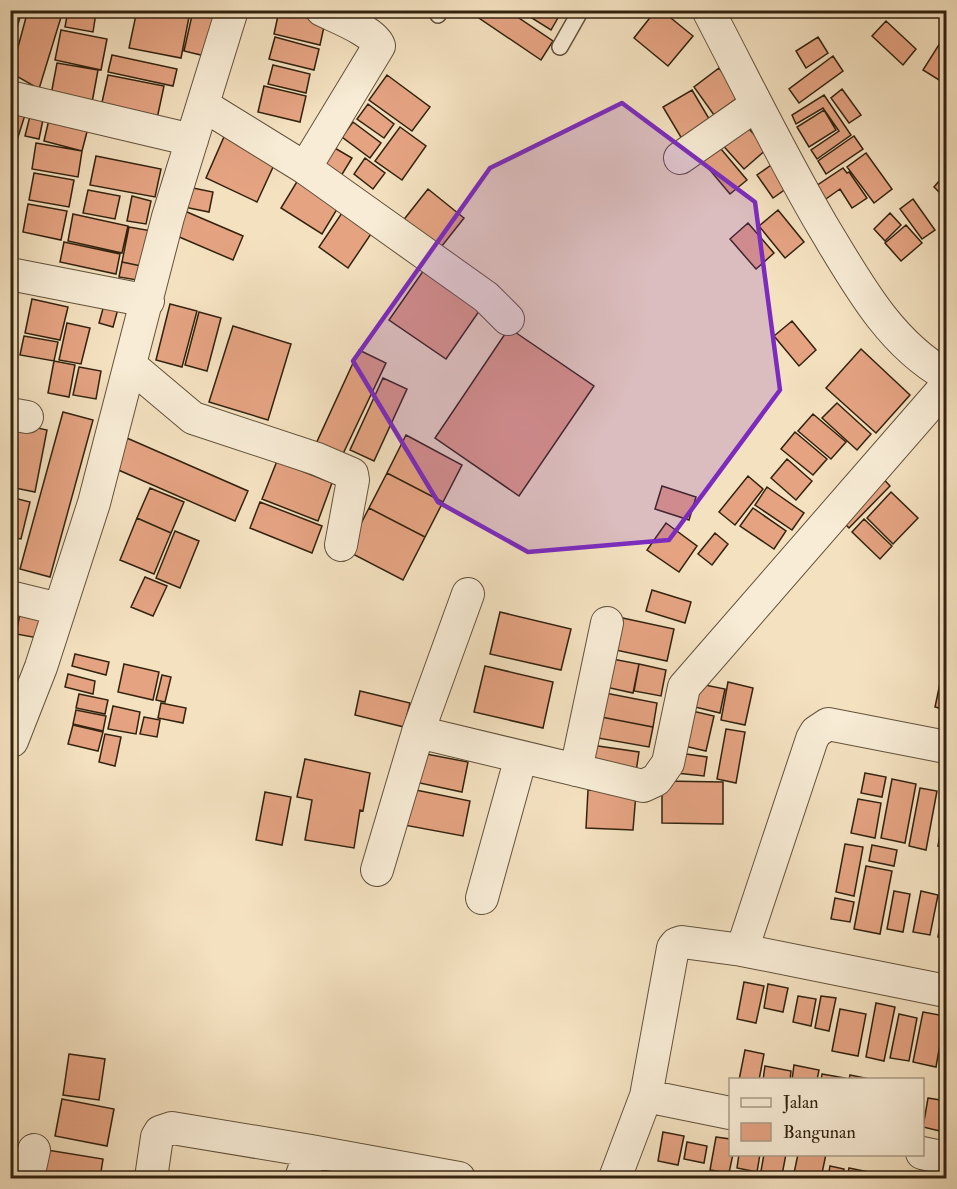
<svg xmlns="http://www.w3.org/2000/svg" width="957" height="1189" font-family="'IM FELL Double Pica',serif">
  <rect width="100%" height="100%" fill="#f4e1c0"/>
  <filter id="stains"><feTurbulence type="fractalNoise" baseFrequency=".00333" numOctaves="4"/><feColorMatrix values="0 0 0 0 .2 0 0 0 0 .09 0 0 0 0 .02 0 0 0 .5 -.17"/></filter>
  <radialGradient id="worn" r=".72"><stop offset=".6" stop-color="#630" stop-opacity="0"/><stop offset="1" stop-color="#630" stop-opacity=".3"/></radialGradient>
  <!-- building -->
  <path fill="#e5a382" stroke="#32230f" stroke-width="1.5" d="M10 10H22L12 46H10Z
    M28 10H52L62 14 39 89 11 73Z
    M68 10 96 13 93 32 65 27Z
    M137 10 190 12 181 58 129 48Z
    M190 10H215L205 56 184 51 193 11Z
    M467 10H507L553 41 541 60Z
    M519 10H549L559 16 551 30Z
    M656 10H661L693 36 668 66 634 38Z
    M279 11 325 22 320 45 274 34Z
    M886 21 916 49 903 65 872 36Z
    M61 30 107 39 101 70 55 60Z
    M275 37 319 49 314 70 269 59Z
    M818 37 828 53 806 68 796 51Z
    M940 43 946 47V68L939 80 923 70Z
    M112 55 177 69 173 86 108 72Z
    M833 56 843 71 799 103 789 89Z
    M57 63 98 70 91 108 50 100Z
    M273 65 310 74 306 93 268 84Z
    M719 68 740 96 714 115 694 87Z
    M108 75 164 86 155 128 99 116Z
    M387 75 430 107 412 131 369 100Z
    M264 86 306 96 300 122 258 112Z
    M842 89 861 115 849 123 831 98Z
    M692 90 711 122 682 139 663 107Z
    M824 95 851 135 817 159 811 150 839 131 823 108 796 124 792 115Z
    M368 104 394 124 384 138 357 119Z
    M32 108 45 110 39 139 25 136Z
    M10 110 25 115 11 159H10Z
    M824 110 836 130 809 147 797 127Z
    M50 115 89 124 82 151 44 141Z
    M742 121 767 149 744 169 719 141Z
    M353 122 381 143 370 158 342 137Z
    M400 127 426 146 402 180 375 161Z
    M227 130 279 154 257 202 206 178Z
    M854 136 863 149 826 174 818 161Z
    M36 143 82 151 78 177 32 169Z
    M716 143 747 180 730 194 699 157Z
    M333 147 352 158 341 176 322 165Z
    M866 153 892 189 874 203 847 167Z
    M96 156 161 169 155 197 90 185Z
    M365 158 385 173 373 189 354 174Z
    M774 163 790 186 773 198 757 175Z
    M843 168 847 173 849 172 867 198 852 208 840 189 816 206 807 192Z
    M34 173 74 180 69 207 29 200Z
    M946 173V199L934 187Z
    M301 175 342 201 322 234 281 208Z
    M188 187 213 192 209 212 184 207Z
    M428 189 464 218 438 251 402 222Z
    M88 190 120 196 115 219 83 213Z
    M132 196 151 201 146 224 127 221Z
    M913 199 935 230 922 239 900 209Z
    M28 204 67 211 61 240 23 232Z
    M346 207 375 228 348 268 319 247Z
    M180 209 243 236 233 260 170 233Z
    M778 210 804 242 785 258 759 226Z
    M890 213 901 225 885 241 874 229Z
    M73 214 128 226 122 253 68 241Z
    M748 223 774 253 756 269 730 239Z
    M906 225 922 243 901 261 885 243Z
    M129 227 152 231 146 267 122 262Z
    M64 242 120 254 116 274 60 262Z
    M122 262 146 267 143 281 119 277Z
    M426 267 482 307 446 359 389 320Z
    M107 294 121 298 113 327 99 323Z
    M32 299 68 307 60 340 25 333Z
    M170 304 197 311 182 367 156 360Z
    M199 312 221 318 207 371 185 365Z
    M792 321 816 350 799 366 774 336Z
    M67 323 90 328 81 364 59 360Z
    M233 326 291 344 268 420 209 402Z
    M509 328 594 386 519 496 435 438Z
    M24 336 58 342 54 361 20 355Z
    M861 349 910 395 876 433 826 388Z
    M359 350 386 363 341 458 315 446Z
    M54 361 75 365 69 397 48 393Z
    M79 367 101 371 96 399 73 395Z
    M383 378 407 389 374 461 350 450Z
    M837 403 871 434 857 450 822 418Z
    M63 412 93 420 50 577 20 569Z
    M813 414 846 442 831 459 798 431Z
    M10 422 47 430 35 492 10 487Z
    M795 432 827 459 813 475 781 449Z
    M120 435 248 491 235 521 107 465Z
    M406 435 462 465 443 502 387 473Z
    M787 459 812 481 796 500 771 478Z
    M277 461 332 483 318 521 262 499Z
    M877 472 890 486 849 528 836 515Z
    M387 473 443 502 425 537 369 508Z
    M748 476 763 489 735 525 719 512Z
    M662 486 696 497 689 520 655 509Z
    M767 487 804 513 792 530 755 505Z
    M150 488 184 502 171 533 137 518Z
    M891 492 918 518 893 544 867 518Z
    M10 497 30 502 21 539 10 537Z
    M260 502 322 526 312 553 250 528Z
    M369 508 425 537 403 580 347 551Z
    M753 508 786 531 774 549 740 526Z
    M137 518 171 533 154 574 120 560Z
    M864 519 892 546 880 559 852 532Z
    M666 523 697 546 679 572 647 550Z
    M175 531 199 541 180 588 156 578Z
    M715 533 728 544 712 565 698 554Z
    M145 577 167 586 153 616 131 607Z
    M652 590 691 602 685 623 646 611Z
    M500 612 571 629 561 670 490 654Z
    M20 613 42 617 38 638 16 634Z
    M618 617 674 629 667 661 611 649Z
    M75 654 109 662 106 675 72 666Z
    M607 658 639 664 633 693 601 686Z
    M124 664 159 672 153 700 118 692Z
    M639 664 666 670 661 696 634 691Z
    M485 666 553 682 543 728 474 712Z
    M68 674 95 681 93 694 65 687Z
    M942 674 946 675V710L935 707Z
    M162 675 171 677 165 702 156 700Z
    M728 682 753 688 745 725 721 720Z
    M700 684 725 689 720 713 695 707Z
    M360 691 410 703 404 727 355 715Z
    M600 692 657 703 653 727 596 716Z
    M79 694 108 700 105 714 76 708Z
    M161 703 186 708 183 723 158 718Z
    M113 706 140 712 136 734 108 729Z
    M76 710 106 716 103 731 73 724Z
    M688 710 714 716 706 751 680 745Z
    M596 716 653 727 649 747 592 737Z
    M144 717 160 720 157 737 140 734Z
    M73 725 103 732 98 751 68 744Z
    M726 729 745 732 736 783 717 779Z
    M105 734 121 737 115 766 99 762Z
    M591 745 639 752 636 772 588 765Z
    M421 753 468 762 462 792 415 782Z
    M679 753 707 757 704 776 676 773Z
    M305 759 370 773 363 811 360 810 354 848 305 840 312 800 297 797Z
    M865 773 886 777 882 797 861 793Z
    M892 779 916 784 905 843 881 838Z
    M662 781 723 782V824L662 823Z
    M920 788 937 791 926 850 909 846Z
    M411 789 470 801 463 836 404 825Z
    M588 790 636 793 633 830 586 828Z
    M265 792 291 797 282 845 256 840Z
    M858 799 881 803 875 838 851 833Z
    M946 800V847L938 846Z
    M845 844 863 847 854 896 836 892Z
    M872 845 897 850 894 866 869 861Z
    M866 866 892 871 880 934 854 929Z
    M894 891 910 894 903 932 887 929Z
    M921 891 938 895 930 935 913 932Z
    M946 894V939L938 937Z
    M835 898 854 902 850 922 831 919Z
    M744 982 764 986 756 1023 737 1019Z
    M768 984 788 988 783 1012 764 1008Z
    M798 996 816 999 811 1026 793 1022Z
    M821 996 836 998 829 1031 815 1028Z
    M876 1003 895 1007 884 1061 866 1057Z
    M840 1009 866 1014 858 1056 832 1051Z
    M923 1012 945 1016 936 1067 913 1062Z
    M899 1014 917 1018 909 1061 890 1058Z
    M745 1050 764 1054 759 1080H739Z
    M69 1054 105 1059 99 1100 63 1095Z
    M794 1065 819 1070 817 1080H792Z
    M765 1066 791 1071 790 1080H763Z
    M822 1074 845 1078 844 1080H821Z
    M850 1075 870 1079V1080H849Z
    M928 1098 946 1101 944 1132 923 1127Z
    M62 1099 114 1109 107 1146 55 1136Z
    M663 1132 684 1136 678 1165 658 1161Z
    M716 1137 730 1139V1154H733L729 1173 710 1170Z
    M687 1142 707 1146 704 1163 684 1159Z
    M41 1149 103 1159 100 1178H36Z
    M739 1154H760L757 1172 737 1168Z
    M764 1154H786L782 1175 761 1171Z
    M798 1154H826L821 1178H793Z
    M830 1166 844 1169 842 1178H828Z
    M849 1168 874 1173 873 1178H847Z"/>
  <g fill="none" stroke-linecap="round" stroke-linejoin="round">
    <defs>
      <path id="service" d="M438 15 441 10
        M560 47 581 10"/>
      <path id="minor" d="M708 10C746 83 781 155 822 225 856 281 888 342 946 375
        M10 97 192 140
        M203 105 305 168 486 297 508 319
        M680 158 756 105
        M305 168 379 46C375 32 336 17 322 10
        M10 274 148 301
        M130 365 193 418 317 459 352 474 353 480 341 545
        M10 414 27 417
        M10 597 59 609
        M418 732 643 786 656 780 668 763 684 687 946 386
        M10 741H12L41 667 94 503 168 217 232 10
        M576 770 607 623
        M377 870 418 732 468 594
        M482 898 521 757
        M742 950 812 739 816 732 828 724 946 747
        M730 1113 646 1096 673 948 676 944 682 942 742 950 946 991
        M922 1153 946 1158
        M28 1178 34 1150
        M151 1178 157 1137 160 1132 172 1128 311 1151 459 1178
        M301 1178 311 1151
        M615 1178 646 1096"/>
    </defs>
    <!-- service casing -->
    <use href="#service" stroke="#62523b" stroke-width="18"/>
    <!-- minor casing -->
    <use href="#minor" stroke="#62523b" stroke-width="34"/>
    <!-- service -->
    <use href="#service" stroke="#f8ecd6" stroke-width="15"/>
    <!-- minor -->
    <use href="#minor" stroke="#f8ecd6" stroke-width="32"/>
  </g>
  <!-- marked area -->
  <path fill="#7b2cbf" fill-opacity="0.2" stroke="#7b2cbf" stroke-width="4.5" stroke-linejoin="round" d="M622 103 755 202 780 390 669 540 528 552 438 502 353 361 490 168Z"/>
  <!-- margin -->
  <rect width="957" height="1189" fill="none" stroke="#f4e1c0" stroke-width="36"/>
  <rect x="12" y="12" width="933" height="1165" fill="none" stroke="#32230f" stroke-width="3"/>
  <rect x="18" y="18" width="921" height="1153" fill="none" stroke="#32230f" stroke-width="1.5"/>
  <!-- legend -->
  <rect x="729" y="1078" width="195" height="78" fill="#f8ecd6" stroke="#a99c86" stroke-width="1.5"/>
  <rect x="741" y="1098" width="30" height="9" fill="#f8ecd6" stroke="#a99c86" stroke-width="1.5"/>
  <text x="783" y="1108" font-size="18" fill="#32230f">Jalan</text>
  <rect x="741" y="1123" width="30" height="18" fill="#e5a382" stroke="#a99c86" stroke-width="1.5"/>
  <text x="783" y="1138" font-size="18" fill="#32230f">Bangunan</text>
  <rect width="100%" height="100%" filter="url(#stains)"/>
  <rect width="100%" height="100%" fill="url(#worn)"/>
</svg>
